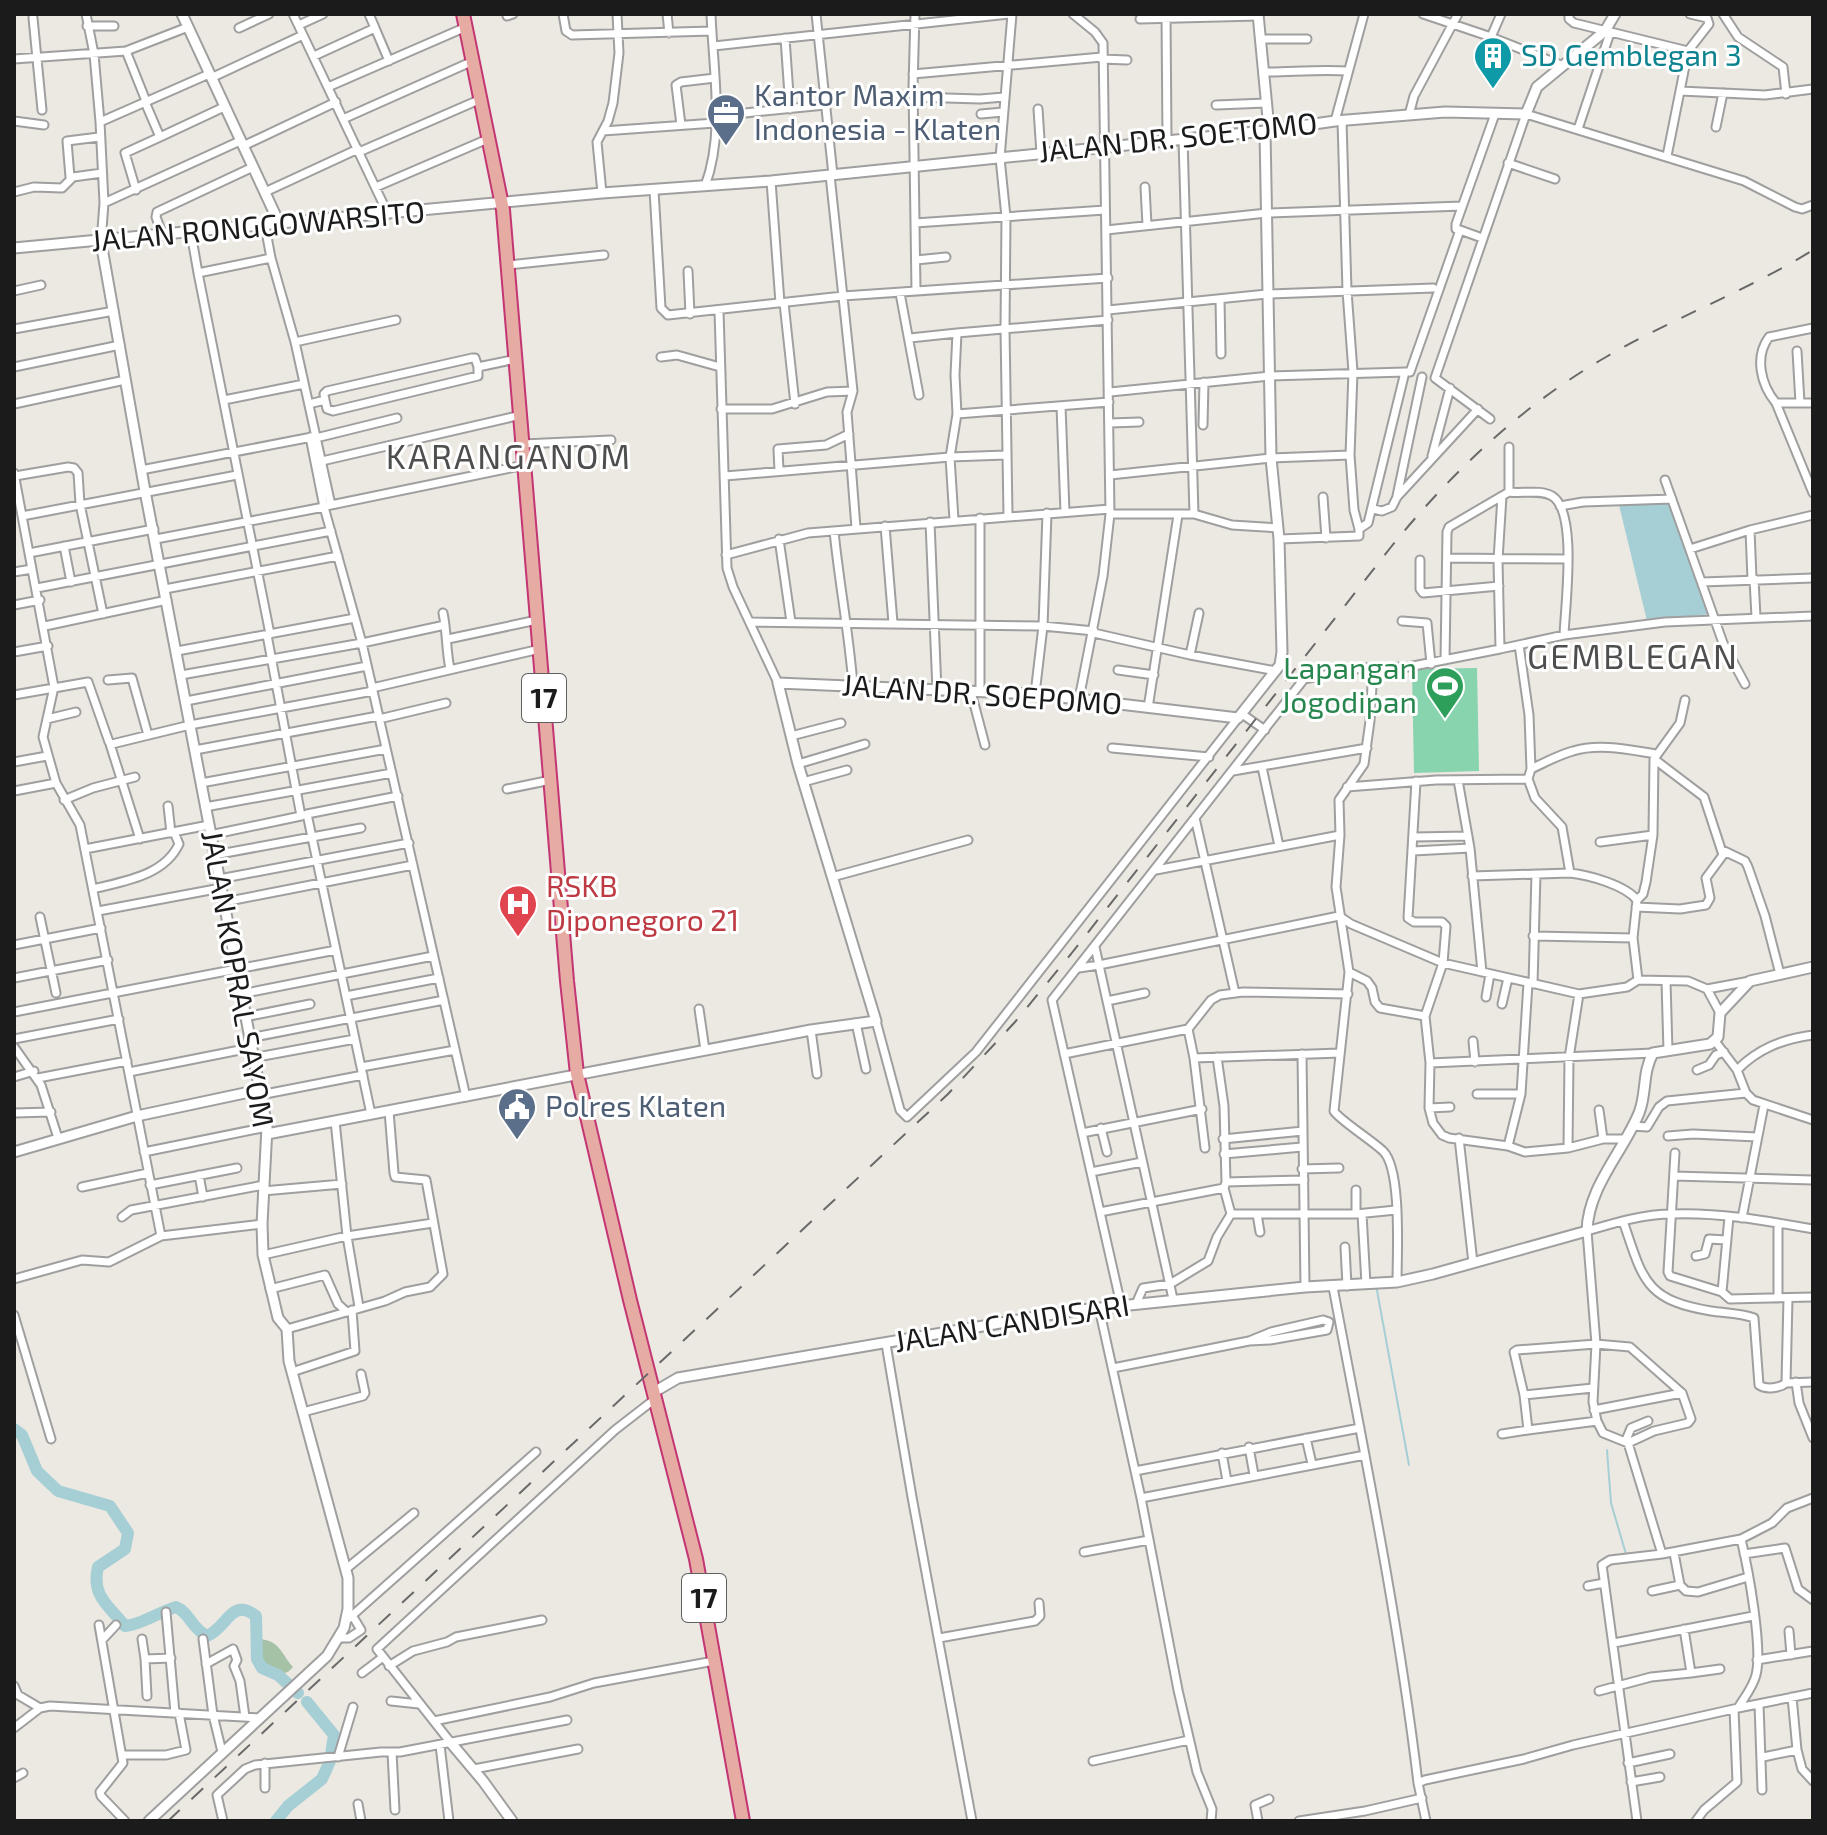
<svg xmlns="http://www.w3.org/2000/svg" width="1827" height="1835" font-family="'Exo 2',sans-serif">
  <rect width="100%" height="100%" fill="#ece8e2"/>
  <!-- cemetery -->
  <path fill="#a5c2a7" d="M261 1639C281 1642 281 1654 293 1667L288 1672 278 1675C261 1669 249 1657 261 1639Z"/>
  <!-- pitch -->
  <path fill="#87d4af" d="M1477 668 1479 771 1414 773 1412 669Z"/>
  <!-- water -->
  <path fill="#a6cfd5" d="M1672 502 1710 614 1647 621 1619 505Z"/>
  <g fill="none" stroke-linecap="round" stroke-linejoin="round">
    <!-- stream -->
    <path stroke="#a6cfd5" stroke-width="2" d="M1376 1285 1409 1465
      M1607 1450 1611 1503 1626 1554"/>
    <!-- river -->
    <path stroke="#a6cfd5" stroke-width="12" d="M14 1429 22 1435 37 1471 58 1491 110 1506 128 1533 125 1549 98 1567C91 1596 109 1606 125 1626 140 1625 159 1612 176 1607 190 1613 191 1628 207 1636 228 1627 231 1597 256 1616L257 1659 262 1668 278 1675 298 1693
      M276 1821 288 1806 322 1779 330 1761 334 1735 307 1702"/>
    <defs>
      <path id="minor" d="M86 14 94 54 100 122 104 203 101 242
        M293 14 388 214
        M563 14 566 31 572 35 712 31
        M667 14 669 33
        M816 14 833 175
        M915 14 913 87 916 291
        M1073 14 1095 32 1103 43 1110 514 1103 576 1079 699
        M1166 14 1167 140
        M1423 14 1491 37 1501 14
        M1569 14V19L1574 23 1688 51
        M1723 14 1738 37 1783 67 1786 94
        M507 16 513 14
        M33 18 42 110
        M1140 19 1258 16
        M299 25 323 14
        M87 26H114
        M239 28 269 14
        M375 28 389 61
        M785 38 790 109
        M1260 39H1307
        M1496 39 1561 65
        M714 46 1009 14
        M126 51 146 101
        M314 56 375 28 369 14
        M14 59 126 51 188 27
        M1102 59 1127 60
        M1263 72C1291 72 1320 69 1348 71
        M913 74 1102 57
        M211 78 303 35
        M328 87 466 27
        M1680 91 1765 95 1813 89
        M913 97 980 99 1004 97
        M1216 105 1266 103
        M1038 109 1041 154
        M981 114 1003 112
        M1409 115 1414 96 1458 14
        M715 116 825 105
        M343 119 473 61
        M14 121 44 125
        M1335 121 1364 14
        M1342 121 1347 291 1353 372 1350 455 1354 510 1359 529
        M100 122 209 74
        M681 125 676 85 681 82 715 78
        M1716 127 1723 93
        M1578 129 1610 33
        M603 131 715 123
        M160 137 224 107
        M1183 139 1194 514
        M243 146 336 102
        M359 152 481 99
        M1667 156 1688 51 1709 24 1707 18 1690 14
        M1508 163 1555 179
        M830 175 853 391 847 412 856 528
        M70 177 67 141 99 137
        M771 181 780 303
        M705 186C725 133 713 70 711 14
        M376 187 490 138
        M1145 187 1147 225
        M136 190 125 153 160 137 145 102
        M654 190 661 308 668 315 843 296 1108 278
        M14 192 34 187 62 188 73 177 102 173
        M265 192 358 149
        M602 193 597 142 608 121 613 103 619 53 617 14
        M104 203 240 141
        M915 223 1105 210
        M265 226 271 258
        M1106 230 1267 213 1462 206
        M1460 230 1482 238
        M191 233 198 273 271 258 295 342 331 505 324 507 362 643 466 1097
        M163 236 156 217 157 212 253 167
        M916 260 946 257
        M508 265 604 255
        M688 271 690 314
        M198 273 270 634
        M14 291 41 285
        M900 293 919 395
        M1220 299 1221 354
        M784 303 795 404
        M1108 310 1267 294 1433 288
        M719 311 727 568 733 587 778 683
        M1813 328 1769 337C1754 357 1761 385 1776 403H1813
        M14 329 114 311
        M910 338 957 333
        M295 342 396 320
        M1797 351 1800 403
        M661 357 677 355 720 367
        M14 367 120 345
        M1110 392 1270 376 1405 372
        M224 400 304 384
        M325 400 327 409 333 411 478 376V367
        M1776 403 1813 493
        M14 404 125 380
        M309 404 325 400 324 394 327 391 472 358H475L478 367 516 359
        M1061 406 1065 512
        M721 409H772L827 392 853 391
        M957 414 1109 402
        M1490 419 1435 378 1526 114 1744 181 1795 207 1802 209 1813 205
        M1110 423 1139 422
        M1203 425 1204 382
        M316 438 397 418
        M523 444 611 440
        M1432 456 1450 388
        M322 461 521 415
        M141 470 312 437
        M779 471 778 449 826 445 849 434
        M14 473 54 687 43 737 56 783 80 825 161 1236 262 1224
        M1110 475 1271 458 1350 455
        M15 476 68 467 74 468 78 473 80 504 103 614
        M725 476 950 457 1006 455
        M1665 480 1723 643 1745 684
        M1509 492C1522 494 1540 489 1552 496 1578 511 1565 607 1564 635
        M1397 496 1422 377
        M1323 497 1326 538
        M331 505 525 465
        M1560 506 1583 502 1672 499
        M1373 509 1382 511 1392 507 1397 497 1478 409
        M1110 514H1194L1232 525 1278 528
        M1008 515 1005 329 1006 217 1000 158 1012 14
        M22 516 237 475
        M954 520 950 457 957 414 955 375 957 333 1108 320
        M930 522 937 691
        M885 526 893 623
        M1750 530 1752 579
        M834 531C839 582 849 633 853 685
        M156 539 324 507 310 437
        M779 539 791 622
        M1279 539 1359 536V529L1368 523 1405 372H1410L1460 230 1456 229V224L1495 114
        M64 546 71 582
        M1690 549 1750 530 1813 515
        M29 553 154 529
        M726 555 808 533 1110 509
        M1448 558 1566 559
        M1420 560V589L1423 593 1499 586
        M14 572 32 569
        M1754 579 1756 617
        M1702 582 1813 578
        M37 588 331 531
        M165 589 338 556
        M14 605 40 600
        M443 613C447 632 446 650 450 669
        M1402 621 1427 623 1431 664
        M752 622 1043 626 1094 631
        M45 626 167 600
        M1094 633 1190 655 1276 671
        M267 635 301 816 307 814 371 1114
        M448 639 537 620
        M1519 645 1529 715 1531 769 1528 779 1535 798 1562 827 1570 873C1589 875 1625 885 1637 900L1633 938 1638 980
        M1500 649 1564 635 1665 622 1813 616
        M177 651 355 618
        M14 652 48 646
        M1190 655 1199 613
        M1445 660 1447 532 1449 527 1502 496
        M1373 668 1370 721 1364 764 1339 800 1340 835 1336 887 1349 972 1334 1111C1338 1119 1373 1141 1383 1151 1402 1169 1397 1255 1397 1282
        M1118 670 1154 675
        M181 675 362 643 445 625
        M108 680 132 678 148 735
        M372 688 540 649
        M971 692 985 745
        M980 692V518
        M1035 694 1043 626 1047 513
        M14 695 88 682 109 742 112 744 190 725 373 691
        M186 701 367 666
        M1148 708 1178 515
        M1242 714 1265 730
        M47 719 76 712
        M379 719 446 703
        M791 736 841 723
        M110 744 140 839
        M1112 748 1209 757
        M195 750 378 716
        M14 762 47 756
        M798 764 865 744
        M1262 767 1279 846
        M1531 769C1544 763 1558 755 1573 751 1599 743 1630 750 1656 754
        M1233 771 1367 748
        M1458 780 1470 848 1482 972
        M1416 781 1408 918 1414 922H1442L1446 926 1443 963 1425 1016 1430 1063 1429 1108 1433 1123 1442 1135 1449 1138 1508 1146 1525 1152 1568 1148 1603 1139H1625
        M803 782 847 770
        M201 783 386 749
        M1347 787 1436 780 1528 779
        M507 789 551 780
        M14 791 56 783
        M64 800 93 788 135 777
        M168 806 171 833
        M205 807 392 773
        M307 814 398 796
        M1195 818 1235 993
        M210 835 301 816
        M1414 837 1468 836
        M1600 842 1653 835
        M85 849 209 825
        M1722 850 1745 861 1748 867 1765 916 1780 974
        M1413 851 1470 848
        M214 855 361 828
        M1156 870 1340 835
        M1472 876 1570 873
        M832 877 968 840
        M219 879 409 843
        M93 889C124 881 164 876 179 844L174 832
        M1637 900 1643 894 1646 882 1653 835 1654 759 1680 723 1685 700
        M224 902 413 865
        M1636 907 1680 909 1706 905 1710 898 1706 878 1723 855 1704 797 1654 759
        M98 911 221 888
        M40 917 56 993
        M1533 936 1633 938
        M14 945 101 928
        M1079 968 1099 965 1095 947
        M1349 972 1367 981 1372 988 1375 1002 1380 1008 1425 1016
        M14 978 108 960
        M1666 981 1668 1051
        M1533 984 1536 874
        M1707 989 1750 981
        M241 994 433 956
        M346 996 439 978
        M1486 997 1490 974
        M1107 1001 1145 993
        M1502 1004 1508 978
        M699 1009 705 1050
        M14 1012 336 950
        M245 1017 310 1004
        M876 1021 900 1110 907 1117 976 1052 1238 718
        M856 1023 866 1069
        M1188 1029 1194 1058 1340 1053
        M811 1030 817 1074
        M249 1038 444 1000
        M14 1039 119 1019
        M1473 1041 1475 1062
        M1715 1041 1737 1070 1746 1093 1753 1100 1813 1120
        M14 1047 41 1085 58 1138
        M1064 1054 1188 1029 1211 1000 1220 995 1243 992 1348 994
        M1302 1054 1305 1287
        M252 1058 355 1039
        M1194 1058 1205 1148
        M1430 1063 1653 1053
        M361 1067 455 1050
        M1697 1070 1709 1065 1716 1055 1724 1052
        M1737 1070C1759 1048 1783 1039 1813 1035
        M129 1072 250 1048
        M14 1077 34 1071
        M38 1078 127 1061
        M1477 1094H1521
        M260 1095 363 1075
        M1429 1108 1450 1107
        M1599 1110 1603 1139
        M14 1113 51 1112
        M335 1121 347 1236 359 1307
        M1632 1126 1647 1127 1659 1107 1667 1101 1746 1093
        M1101 1128 1107 1152
        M1082 1133 1202 1109
        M1668 1136 1693 1134 1757 1137
        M1459 1138 1473 1263
        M1223 1139 1303 1131
        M1508 1146 1521 1094 1528 983
        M1568 1148 1569 1058 1579 994
        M144 1152 267 1127
        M1675 1153 1668 1272 1670 1276 1722 1292 1730 1299 1813 1297
        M1224 1154 1302 1147
        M1302 1169 1339 1168
        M1091 1172 1142 1162
        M199 1175 203 1197
        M1674 1176 1813 1180
        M1226 1182 1304 1180
        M150 1185 237 1168
        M82 1187 148 1173
        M263 1191 342 1184
        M1100 1212 1224 1188
        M1231 1214H1356L1396 1210
        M1257 1214 1260 1232
        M1356 1214V1190
        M1362 1214 1366 1284
        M122 1217 131 1210 264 1185
        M1742 1218 1764 1105
        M1623 1221C1643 1279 1644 1300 1711 1311 1724 1313 1741 1313 1754 1318L1759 1385C1766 1390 1780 1388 1786 1383
        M1345 1247 1347 1286
        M263 1255 347 1236 433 1223
        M1696 1256 1705 1254 1709 1239 1726 1240
        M14 1279 82 1260 109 1262 161 1236
        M1333 1287C1364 1452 1398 1616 1418 1783
        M270 1289 325 1275 338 1304 347 1312
        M1722 1292 1729 1217
        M1778 1298V1223
        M1788 1298 1786 1383 1813 1382
        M1173 1299 1099 965 1339 916 1351 924 1443 963 1579 994 1627 987 1638 980 1688 981 1707 989 1720 1013
        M1136 1304 1143 1288 1170 1284 1208 1261 1217 1237 1231 1214 1224 1188 1226 1182 1224 1106 1217 1057
        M1121 1305 1052 1000 1304 679 1361 668 1408 667 1500 649 1498 560 1502 496 1509 492V447
        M1099 1308 1141 1498 1178 1690 1197 1772 1212 1809 1211 1821
        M14 1315 51 1439
        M287 1329 385 1301 405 1292 430 1287 443 1274 426 1180 395 1177 394 1173 389 1111
        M886 1344 912 1497 972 1821
        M1113 1368 1249 1341 1270 1340 1327 1330 1329 1322 1323 1320 1271 1332 1249 1341
        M292 1372 355 1351 352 1310
        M1796 1382 1799 1403 1813 1438
        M1593 1388 1524 1395 1514 1352 1517 1350 1596 1344 1630 1347 1682 1393 1691 1419 1688 1423 1654 1431 1628 1443
        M1524 1395 1528 1430 1597 1421
        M1594 1410 1682 1393
        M303 1412 363 1396 365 1393 361 1374
        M1502 1434 1528 1430
        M1306 1438 1312 1464
        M1626 1440 1631 1428 1648 1421
        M1249 1447 1254 1475
        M1222 1453 1227 1481
        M1135 1471 1360 1428
        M1141 1498 1365 1455
        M1741 1539 1662 1554 1628 1443 1603 1433 1597 1421 1593 1402 1596 1344 1587 1231C1614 1223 1643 1214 1672 1214 1719 1212 1767 1221 1813 1229
        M1084 1552 1149 1540
        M1674 1553 1680 1585 1686 1591 1698 1592 1748 1577
        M1744 1554 1785 1548 1798 1589 1813 1600
        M346 1569 414 1513
        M1588 1586 1604 1583
        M1652 1591 1680 1585
        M166 1612 175 1713
        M346 1621 536 1452
        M99 1625 123 1763 100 1792 101 1796 125 1821
        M1789 1631 1791 1655
        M340 1638H349L361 1630 352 1615
        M939 1638 1035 1621 1040 1616 1039 1603
        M142 1639 145 1659
        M203 1639 213 1715 222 1752
        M102 1640 116 1625
        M1614 1643 1753 1616
        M1757 1660 1813 1651
        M206 1664 233 1649 237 1660 234 1666 240 1681 245 1717
        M389 1666 413 1651 447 1642 456 1637 542 1620
        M362 1673 383 1657
        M1691 1673 1720 1669
        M14 1686 18 1695 40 1708
        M1599 1691 1651 1677 1691 1673 1684 1629
        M147 1696 145 1659 171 1658
        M391 1701 419 1704
        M1759 1704 1762 1790
        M1738 1708 1813 1693
        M434 1721 550 1697 594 1683 714 1661
        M14 1728 40 1708 50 1706 260 1718
        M451 1743 377 1649 615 1430 655 1399
        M440 1745 449 1821
        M1797 1750 1802 1769 1813 1781
        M392 1752 395 1810
        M122 1755H166L186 1750 179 1713
        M338 1757 353 1707
        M1763 1757 1797 1750 1792 1697
        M1093 1761 1189 1740
        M265 1763V1788
        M1628 1763 1670 1754
        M474 1769 578 1749
        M14 1778 23 1773
        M1631 1782 1660 1777
        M358 1804 361 1821
        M223 1821 217 1795 245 1769 255 1765 381 1752H400L567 1720
        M1258 1821 1255 1805 1269 1799
        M1299 1821 1365 1811 1422 1798
        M1426 1821 1418 1783 1425 1780 1524 1759 1573 1745 1738 1708C1744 1698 1753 1687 1756 1675 1763 1648 1748 1568 1741 1539L1772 1523 1787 1508 1813 1498
        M1637 1821 1602 1565 1610 1560 1662 1554
        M1696 1821 1704 1810 1737 1782 1734 1709"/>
      <path id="tertiary" d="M182 14 280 225
        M1258 14 1269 129
        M101 242 145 491 267 1127 262 1224 263 1255 278 1318 287 1329 289 1361 348 1578V1609L344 1628 327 1656 149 1821
        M14 248 602 193 771 181 1265 131 1335 121 1445 112 1526 114 1537 87 1605 31 1615 14
        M267 1134 811 1030 876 1021 798 764 778 683 1035 694 1238 718 1280 665 1282 652 1279 539 1271 458 1265 131
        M14 1152 137 1116 259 1090
        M654 1392 678 1378 1071 1311 1305 1287 1397 1282 1433 1274 1587 1231C1588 1187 1623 1152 1639 1113 1647 1093 1642 1073 1653 1053L1710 1044 1718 1037 1720 1013 1750 981 1813 967
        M451 1743 483 1781 512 1821"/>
      <path id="trunk" d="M463 14 503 210 567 981 577 1074 630 1300 696 1559 743 1821"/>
    </defs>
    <!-- minor casing -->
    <use href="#minor" stroke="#9f9f9f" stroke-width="11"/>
    <!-- tertiary casing -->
    <use href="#tertiary" stroke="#9f9f9f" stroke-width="13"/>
    <!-- trunk casing -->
    <use href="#trunk" stroke="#c33573" stroke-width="16"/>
    <!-- minor -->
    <use href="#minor" stroke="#fff" stroke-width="7"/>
    <!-- tertiary -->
    <use href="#tertiary" stroke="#fff" stroke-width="9"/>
    <!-- trunk -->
    <use href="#trunk" stroke="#e6aca4" stroke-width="12"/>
    <!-- rail -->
    <path stroke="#696969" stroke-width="2" stroke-dasharray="16 16" stroke-linecap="butt" d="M168 1821 948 1094 1015 1022 1071 954 1391 547C1452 472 1521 406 1606 357 1673 318 1747 291 1813 250"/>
  </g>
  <!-- icons -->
  <defs>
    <symbol id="building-pin" viewBox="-11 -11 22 30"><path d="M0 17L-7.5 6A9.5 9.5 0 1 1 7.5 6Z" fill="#0f9aa8" stroke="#fff"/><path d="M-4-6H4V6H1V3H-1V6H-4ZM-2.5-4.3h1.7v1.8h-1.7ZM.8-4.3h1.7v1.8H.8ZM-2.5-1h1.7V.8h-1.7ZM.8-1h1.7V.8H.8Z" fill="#fff"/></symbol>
    <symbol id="office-pin" viewBox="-11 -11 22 30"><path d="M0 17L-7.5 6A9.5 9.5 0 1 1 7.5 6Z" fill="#5c6f8a" stroke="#fff"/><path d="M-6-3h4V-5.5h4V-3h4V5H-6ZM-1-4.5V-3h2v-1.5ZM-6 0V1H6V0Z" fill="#fff"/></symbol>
    <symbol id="stadium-pin" viewBox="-11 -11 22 30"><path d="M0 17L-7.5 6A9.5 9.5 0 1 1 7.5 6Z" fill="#2e9e5b" stroke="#fff"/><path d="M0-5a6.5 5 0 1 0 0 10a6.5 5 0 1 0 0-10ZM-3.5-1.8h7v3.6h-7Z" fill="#fff"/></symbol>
    <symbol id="hospital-pin" viewBox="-11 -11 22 30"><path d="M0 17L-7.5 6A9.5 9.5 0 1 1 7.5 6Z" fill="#e0444e" stroke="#fff"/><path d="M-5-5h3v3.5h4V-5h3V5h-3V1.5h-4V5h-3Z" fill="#fff"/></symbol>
    <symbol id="civic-pin" viewBox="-11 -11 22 30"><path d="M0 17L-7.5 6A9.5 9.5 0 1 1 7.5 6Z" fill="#5c6f8a" stroke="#fff"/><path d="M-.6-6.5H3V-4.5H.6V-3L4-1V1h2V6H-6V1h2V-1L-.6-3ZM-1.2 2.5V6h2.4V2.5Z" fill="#fff"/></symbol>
  </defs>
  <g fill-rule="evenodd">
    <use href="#building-pin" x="1471" y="34" width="44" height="60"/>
    <use href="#office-pin" x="704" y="91" width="44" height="60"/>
    <use href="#stadium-pin" x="1423" y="664" width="44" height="60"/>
    <use href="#hospital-pin" x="496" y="882" width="44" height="60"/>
    <use href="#civic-pin" x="495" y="1085" width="44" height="60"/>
  </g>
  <g text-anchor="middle" stroke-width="6" stroke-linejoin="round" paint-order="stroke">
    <!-- shield labels -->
    <g fill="#fff" stroke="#5f5f5f" stroke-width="2">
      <rect x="522" y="674" width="44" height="48" rx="6"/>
      <rect x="682" y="1574" width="44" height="48" rx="6"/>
    </g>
    <g font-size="28" font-weight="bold" fill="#1b1b1b">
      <text x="544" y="708">17</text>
      <text x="704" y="1608">17</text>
    </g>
    <!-- culture labels -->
    <g font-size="30" fill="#0d838f" stroke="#fff" text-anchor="start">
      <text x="1521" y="66">SD Gemblegan 3</text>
    </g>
    <!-- service labels -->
    <g font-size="30" fill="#4e5e75" stroke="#fff" text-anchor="start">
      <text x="754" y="106">Kantor Maxim<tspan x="754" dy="34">Indonesia - Klaten</tspan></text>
      <text x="545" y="1117">Polres Klaten</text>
    </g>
    <!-- street labels -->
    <g font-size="30" fill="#1b1b1b" stroke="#fff">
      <text transform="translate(1178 138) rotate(-6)" y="10">JALAN DR. SOETOMO</text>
      <text transform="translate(258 227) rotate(-5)" y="10">JALAN RONGGOWARSITO</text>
      <text transform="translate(982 695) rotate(4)" y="10">JALAN DR. SOEPOMO</text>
      <text transform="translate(237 979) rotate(80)" y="10">JALAN KOPRAL SAYOM</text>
      <text transform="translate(1012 1324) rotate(-9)" y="10">JALAN CANDISARI</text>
    </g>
    <!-- leisure labels -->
    <g font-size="30" fill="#27864d" stroke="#fff" text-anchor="end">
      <text x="1417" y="679">Lapangan<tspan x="1417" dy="34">Jogodipan</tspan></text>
    </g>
    <!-- health labels -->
    <g font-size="30" fill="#be3a42" stroke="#fff" text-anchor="start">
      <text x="546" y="897">RSKB<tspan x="546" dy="34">Diponegoro 21</tspan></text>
    </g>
    <!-- quarter labels -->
    <g font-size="34" letter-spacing="2" fill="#4e4e4e" stroke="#fff">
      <text x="509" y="469">KARANGANOM</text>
      <text x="1633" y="669">GEMBLEGAN</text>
    </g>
  </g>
  <!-- border -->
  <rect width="1827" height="1835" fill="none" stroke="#1b1b1b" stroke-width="32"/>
</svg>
